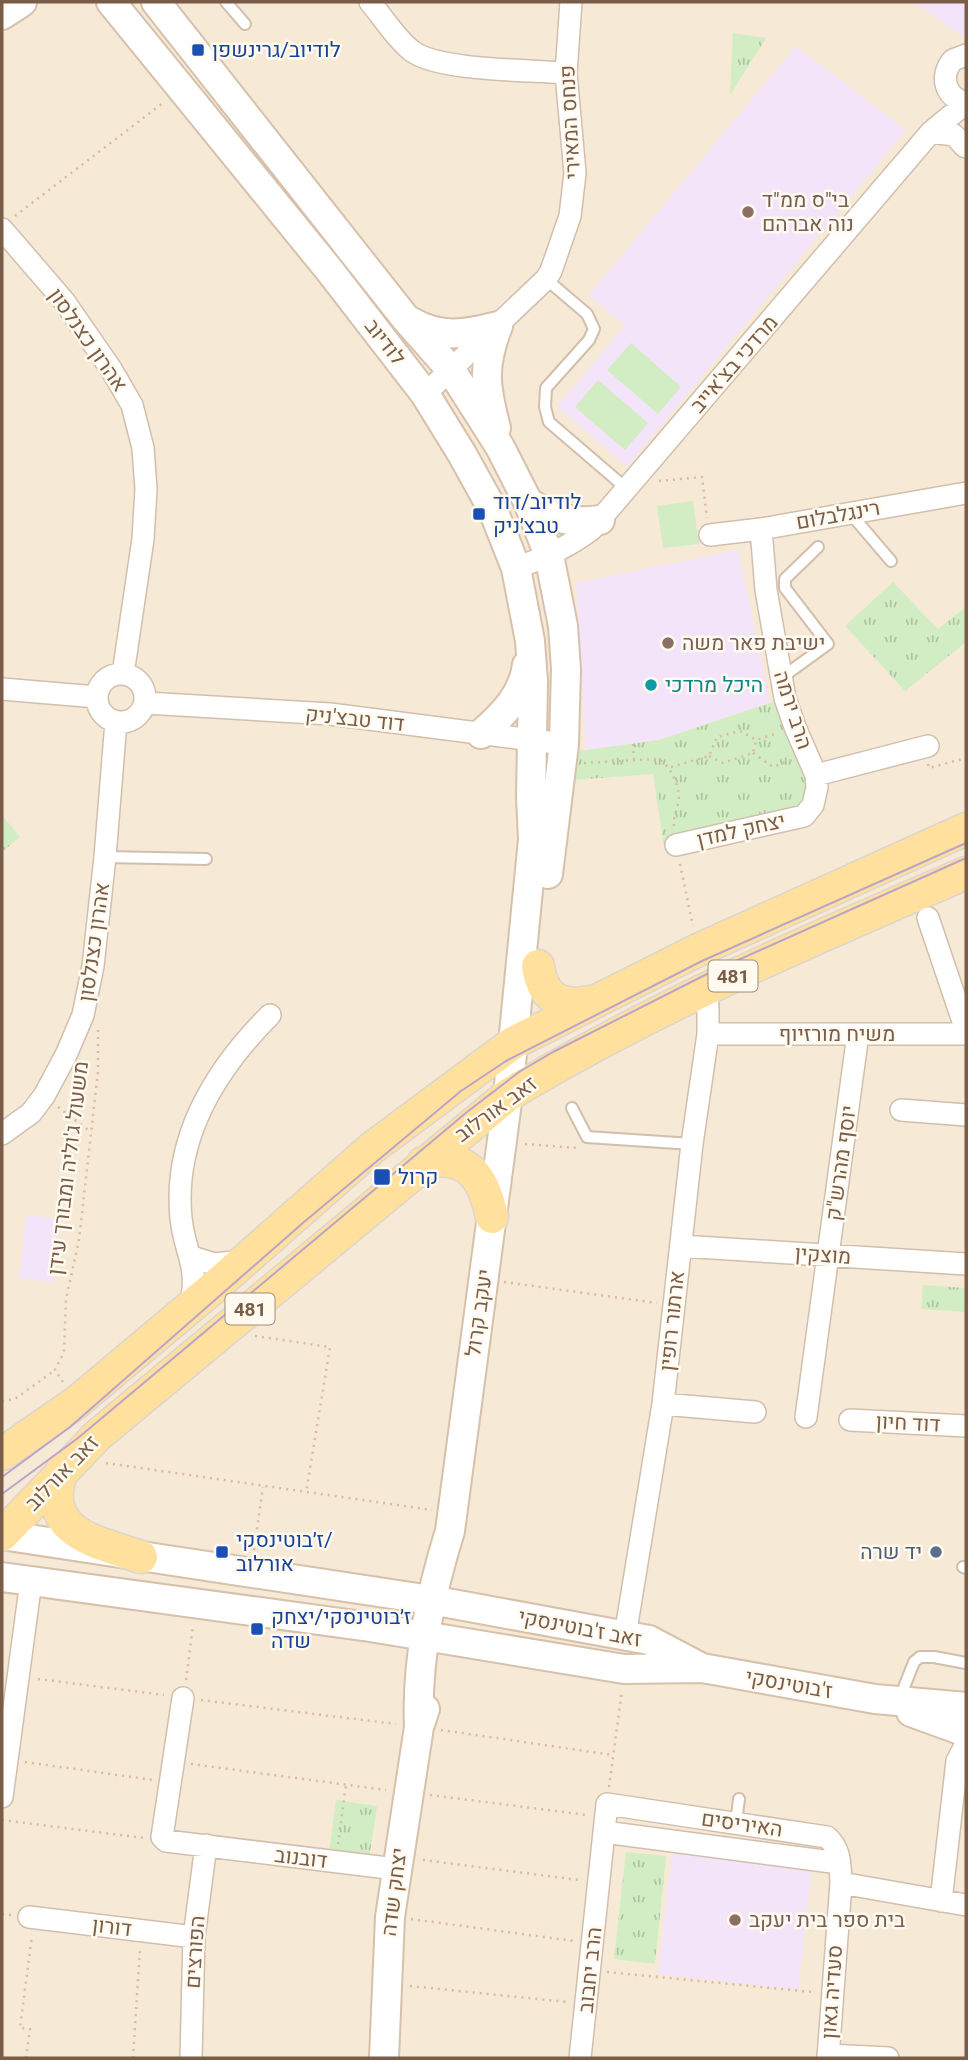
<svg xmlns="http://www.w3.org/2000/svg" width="968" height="2060" font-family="Roboto,Heebo,sans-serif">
  <defs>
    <pattern id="park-tufts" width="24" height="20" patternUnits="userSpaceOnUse" patternTransform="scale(1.75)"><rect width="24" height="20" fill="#d2edc4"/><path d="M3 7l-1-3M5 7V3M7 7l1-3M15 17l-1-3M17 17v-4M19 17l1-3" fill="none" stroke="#afc3a1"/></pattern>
  </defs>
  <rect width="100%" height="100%" fill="#fef6e7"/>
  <!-- residential -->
  <path fill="#f6e9d5" d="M2 2H966V2058H2Z"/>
  <!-- education -->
  <path fill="#f4e4fa" d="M914 2H966V39Z
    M796 46 906 130 627 467 557 406 625 326 589 295Z
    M738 550 770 702 659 740 586 750 576 583Z
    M26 1215 60 1219 53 1282 19 1278Z
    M672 1851 812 1867 798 1990 658 1974Z"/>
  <!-- grass -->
  <path fill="#d2edc4" d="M631 343 681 387 658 414 607 370Z
    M598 380 648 423 625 450 575 407Z
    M693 501 699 544 663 548 657 506Z"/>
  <!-- park -->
  <path fill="url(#park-tufts)" d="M733 33 766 38 730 95Z
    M893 582 938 629 966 607V642L905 691 845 626Z
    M785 698 813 805 664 847 653 774 560 781 563 751 586 750 659 740Z
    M2 815 20 837 2 852Z
    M923 1285 966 1288V1312L921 1309Z
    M336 1800 377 1806 369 1859 329 1854Z
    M626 1852 666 1856 655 1964 614 1959Z"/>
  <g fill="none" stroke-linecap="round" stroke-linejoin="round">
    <defs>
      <path id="lane" d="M226 2 245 24
        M546 279 587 314 594 329 589 340 546 388 545 407 549 422 627 489
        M850 513 891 561
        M781 678 828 644 785 588V579L818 547
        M105 857 206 859
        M572 1108 587 1137 692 1144
        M963 1567 966 1568
        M899 1700 914 1662 920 1657H934L966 1663
        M736 1823 739 1799"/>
      <path id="street" d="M370 2C383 17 396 39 412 51 438 71 531 70 566 73
        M966 55 953 60C939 76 945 97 966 103
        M931 132 954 135 965 147
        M2 229 64 301 111 369 132 405 143 448 146 489 143 539 123 674
        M425 394 546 279 551 271 570 216 575 173 566 73 571 2
        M710 535 761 529 966 493
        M516 568C544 558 569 547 592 529L931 132 966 103
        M97 698a24 24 0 1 1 48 0a24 24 0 1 1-48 0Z
        M2 689 97 697
        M146 703 330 714 564 744
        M816 775 928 746
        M676 845 804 816 813 805 817 787 816 775 795 727 785 698 766 590 761 529
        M928 918 966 1030
        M708 1034H966
        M901 1110 966 1115
        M2 1134 31 1113 44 1096 66 1055 83 1015 93 966 105 857 116 722
        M681 1246 966 1264
        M192 1257 214 1264 244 1261
        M190 1307C200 1265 185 1256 181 1218 173 1138 215 1070 270 1015
        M663 1404 755 1412
        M806 1417 858 1034
        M850 1420 966 1426
        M625 1636 663 1404 692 1144 708 1034V1006
        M183 1698 162 1837 166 1841 396 1869
        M2 1797 31 1581
        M604 1832 839 1863
        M841 1883 966 1905
        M941 1901 957 1761 966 1744
        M29 1917 194 1937
        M828 2055 888 2058
        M191 2058 194 1937 206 1845
        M580 2058 607 1804 827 1837C841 1849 840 1865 841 1883L828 2058"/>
      <path id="secondary" d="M111 2 330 271 425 394 462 454 493 510 516 568 530 641 533 681 531 798 533 839 508 1095 450 1531C430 1595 416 1661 419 1727
        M156 2 406 319 451 370 500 447 528 502 549 555 563 626 566 669 564 744 548 874
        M2 15 22 2
        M412 322C441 339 466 334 498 326
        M496 428C485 386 482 367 498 326
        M528 502C553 518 569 524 600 520
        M481 734C503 715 523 695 527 665
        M2 1535 431 1600 649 1640 700 1667
        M2 1577 370 1627 624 1669 702 1668 875 1699 966 1707
        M911 1712 966 1732
        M384 2058 390 1917 419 1727 425 1709"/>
      <path id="primary" d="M538 966C543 1001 563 1008 595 1001
        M423 1163C468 1152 484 1178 492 1217
        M2 1454 77 1402 220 1282 372 1148 513 1043 698 950 966 829
        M62 1470C40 1533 94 1541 141 1557
        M2 1535 98 1435 508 1095C654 1007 810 940 966 873"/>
    </defs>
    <!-- lane casing -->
    <use href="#lane" stroke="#d1bfac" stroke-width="14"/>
    <!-- street casing -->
    <use href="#street" stroke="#d1bfac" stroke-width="24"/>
    <!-- secondary casing -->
    <use href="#secondary" stroke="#d7c1ab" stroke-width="32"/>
    <!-- primary casing -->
    <use href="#primary" stroke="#dcd5d0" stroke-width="35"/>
    <!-- path -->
    <path stroke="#dbba9f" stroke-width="2.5" stroke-dasharray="2 5" stroke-linecap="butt" d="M15 216 163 103
      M659 481 702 477 707 518
      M633 744 634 759
      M753 753 773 767 790 760
      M709 756 723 763 753 753 756 741
      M584 763 658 759C671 765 682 790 678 804 676 813 673 818 674 827
      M928 764 929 768 966 758
      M671 767 709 756 717 737 740 731 756 740 778 733
      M680 864 693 926
      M58 1107 91 1132
      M525 1144 578 1148
      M504 1282 657 1303
      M255 1336 330 1347 306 1493
      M63 1382 55 1370 64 1352 66 1299 79 1240 98 1071V1029
      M2 1401 15 1399 55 1370
      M106 1463 432 1510
      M254 1550 263 1487
      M38 1679 164 1695
      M186 1680 193 1625
      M201 1700 396 1724
      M441 1730 613 1755
      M25 1762 153 1780
      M191 1764 386 1790
      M609 1787 622 1690
      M430 1795 587 1815
      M2 1820 144 1838
      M338 1844 346 1785
      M423 1860 579 1880
      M2 1914 12 1915
      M411 1919 574 1941
      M607 1972 813 1992
      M410 1986 567 2002
      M26 2058 30 2029 20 2028 32 1935
      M133 2058 140 1948"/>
    <!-- lane -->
    <use href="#lane" stroke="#fff" stroke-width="10"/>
    <!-- street -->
    <use href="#street" stroke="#fff" stroke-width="21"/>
    <!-- secondary -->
    <use href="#secondary" stroke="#fff" stroke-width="28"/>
    <!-- primary -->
    <use href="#primary" stroke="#ffe09d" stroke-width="32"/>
    <!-- tram -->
    <path stroke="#baa4c9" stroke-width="2" d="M2 1477 70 1427 304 1222 461 1091 506 1061 702 961 966 843
      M2 1494 78 1438 467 1112 519 1072 553 1052 709 973 966 858"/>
  </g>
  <!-- markers -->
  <g fill="#1a4fb4" stroke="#fffaef" stroke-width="2.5">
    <rect x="191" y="43" width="14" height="14" rx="3.5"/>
    <rect x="472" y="507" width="14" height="14" rx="3.5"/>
    <rect x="373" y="1168" width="18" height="18" rx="3.5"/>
    <rect x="215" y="1545" width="14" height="14" rx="3.5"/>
    <rect x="250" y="1622" width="14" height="14" rx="3.5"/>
  </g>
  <g fill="#8d6e63" stroke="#fffaef" stroke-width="2.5">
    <circle cx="748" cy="212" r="7"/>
    <circle cx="668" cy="643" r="7"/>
    <circle cx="735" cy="1920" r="7"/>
  </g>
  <circle fill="#0f9aa8" stroke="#fffaef" stroke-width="2.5" cx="651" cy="685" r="7"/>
  <circle fill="#5c6f8a" stroke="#fffaef" stroke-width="2.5" cx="936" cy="1552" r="7"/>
  <g text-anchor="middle" stroke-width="5" stroke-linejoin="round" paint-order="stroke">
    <!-- shield labels -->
    <g fill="#fffaef" stroke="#a28c7b" stroke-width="2">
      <rect x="708.5" y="960.5" width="49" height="31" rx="5"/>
      <rect x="225.5" y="1293.5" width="49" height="31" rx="5"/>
    </g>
    <g font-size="19" font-weight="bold" fill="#7a5d49">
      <text x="733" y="983">481</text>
      <text x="250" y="1316">481</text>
    </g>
    <!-- transit labels -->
    <g font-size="21" fill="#164399" stroke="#fffaef" text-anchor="start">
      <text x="212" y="57">לודיוב/גרינשפן</text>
      <text x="493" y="509">לודיוב/דוד<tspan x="493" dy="24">טבצ׳ניק</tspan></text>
      <text x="398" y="1184">קרול</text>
      <text x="236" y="1547">ז׳בוטינסקי/<tspan x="236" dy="24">אורלוב</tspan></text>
      <text x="271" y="1624">ז׳בוטינסקי/יצחק<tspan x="271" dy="24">שדה</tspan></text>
    </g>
    <!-- street labels -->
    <g font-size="21" fill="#7a5d49" stroke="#fffaef">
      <text transform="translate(570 122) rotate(-93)" y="7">פנחס המאירי</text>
      <text transform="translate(88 340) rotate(55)" y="7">אהרון כצנלסון</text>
      <text transform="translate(385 342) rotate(52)" y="7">לודיוב</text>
      <text transform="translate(734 364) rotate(-49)" y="7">מרדכי בצ'אייב</text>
      <text transform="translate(838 515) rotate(-10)" y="7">רינגלבלום</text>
      <text transform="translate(793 710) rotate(72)" y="7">הרב ירמה</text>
      <text transform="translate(355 719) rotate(6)" y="7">דוד טבצ'ניק</text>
      <text transform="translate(741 830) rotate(-13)" y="7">יצחק למדן</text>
      <text transform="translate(94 942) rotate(-82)" y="7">אהרון כצנלסון</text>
      <text x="837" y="1041">משיח מורזיוף</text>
      <text transform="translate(496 1109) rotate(-36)" y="7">זאב אורלוב</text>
      <text transform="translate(841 1163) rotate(-82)" y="7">יוסף מהרש"ק</text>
      <text transform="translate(68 1168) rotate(-83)" y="7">משעול ג'וליה ומבורך עידן</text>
      <text transform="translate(823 1255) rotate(4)" y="7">מוצקין</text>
      <text transform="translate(479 1313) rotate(-82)" y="7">יעקב קרול</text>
      <text transform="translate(672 1321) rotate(-84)" y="7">ארתור רופין</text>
      <text transform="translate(908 1423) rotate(3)" y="7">דוד חיון</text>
      <text transform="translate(62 1473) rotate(-46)" y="7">זאב אורלוב</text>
      <text transform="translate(580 1628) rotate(11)" y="7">זאב ז'בוטינסקי</text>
      <text transform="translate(789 1684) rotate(10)" y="7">ז'בוטינסקי</text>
      <text transform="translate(742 1824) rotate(8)" y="7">האיריסים</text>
      <text transform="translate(301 1858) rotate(7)" y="7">דובנוב</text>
      <text transform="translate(394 1892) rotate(-83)" y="7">יצחק שדה</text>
      <text transform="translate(112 1927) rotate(7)" y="7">דורון</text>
      <text transform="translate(195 1952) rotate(-86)" y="7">הפורצים</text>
      <text transform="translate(590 1970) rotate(-84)" y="7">הרב יחבוב</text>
      <text transform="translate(832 1992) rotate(-86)" y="7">סעדיה גאון</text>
    </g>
    <!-- education labels -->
    <g font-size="21" fill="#785e54" stroke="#fffaef" text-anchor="start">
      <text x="762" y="207">בי"ס ממ"ד<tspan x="762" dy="24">נוה אברהם</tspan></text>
      <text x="682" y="650">ישיבת פאר משה</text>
      <text x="749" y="1927">בית ספר בית יעקב</text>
    </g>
    <!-- culture labels -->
    <g font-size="21" fill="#0d838f" stroke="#fffaef" text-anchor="start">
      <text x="665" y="692">היכל מרדכי</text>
    </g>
    <!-- service labels -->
    <g font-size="21" fill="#4e5e75" stroke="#fffaef" text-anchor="end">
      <text x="922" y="1559">יד שרה</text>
    </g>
  </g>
  <!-- border -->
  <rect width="968" height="2060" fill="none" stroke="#7a5d49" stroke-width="7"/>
</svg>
